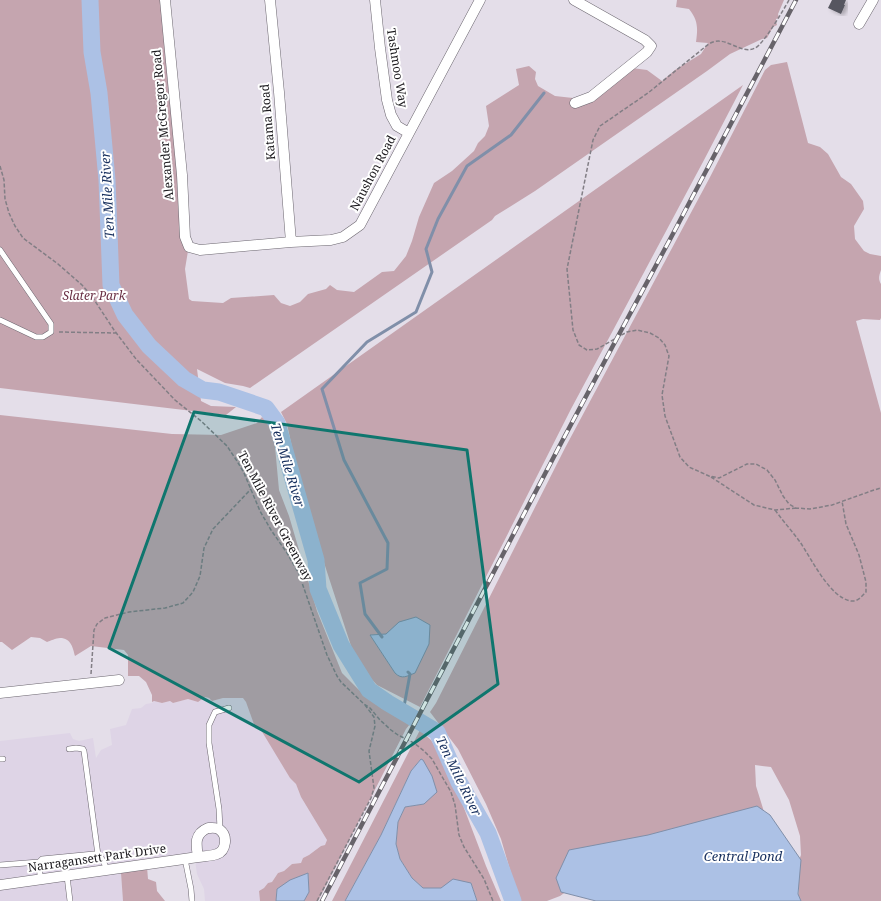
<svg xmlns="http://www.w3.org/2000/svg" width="881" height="901" font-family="'Noto Serif',serif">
  <defs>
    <filter id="shadow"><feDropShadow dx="3" dy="2" stdDeviation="2" flood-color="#0004"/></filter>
  </defs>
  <rect width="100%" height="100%" fill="#e4dee9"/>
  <!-- built -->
  <path fill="#ded4e6" d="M205 697 209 698 212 701 223 698 243 697 246 702 290 778 296 784 301 797 327 840 325 845 321 846 309 855 303 858 301 863 292 864 284 871 278 873 272 882 268 883 264 888 259 891 260 901H205L204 889 197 874 195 860 121 873 123 901H0V741L70 733 73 739 79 741 93 738 96 758 101 750 112 745 110 729 126 725 132 709 141 708 146 704 152 703 154 701 162 703 170 701 173 703 188 699 198 702Z"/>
  <!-- green -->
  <path fill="#c5a5af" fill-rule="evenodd" d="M0 0H165L188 251 185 269 189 299 192 301 223 303 231 298 274 295 281 303 290 306 300 302 308 294 326 289 330 285 337 290 354 292 382 272 394 271 406 256 412 241 419 217 434 183 452 171 474 151 478 143 485 136 489 126 486 106 519 85 516 69 529 66 536 72 535 79 538 86 555 96 573 98 582 104 632 68 647 70 662 81 675 70 701 54 708 43 696 42C698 28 698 20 689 9L676 7 677 0H784L778 14 779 18 776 19V21L777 25 773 27 767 38 762 39 730 54 707 71 535 191 495 216 492 220 250 388 243 386 225 383 197 369 201 401 211 406 236 407 226 415 0 388Z
    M787 62 808 143 820 147 828 154 841 177 851 184 863 201 864 209 854 226 855 239 864 251 870 254 881 256C881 261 881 266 881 270 879 276 878 279 881 284V318L880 320 863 319 856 321 881 413V901H797L799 890 795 870 801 855 800 836 789 800 771 767 755 765 756 786 765 815 574 886 560 896 547 901H519L501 839 486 804 458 749 430 712 436 703 565 448 709 179 765 70 771 65Z
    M743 85 704 160 571 409 420 707 377 685 365 672 354 655 303 498 287 424 281 412ZM386 634 395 673 370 635Z
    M0 415 172 434 221 435 257 423 262 417 266 420 274 436 279 490 289 516 317 611 342 673 358 689 381 708 410 724 406 729 318 901H304L309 892 308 873 277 889 276 901H260L259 891 264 888 268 883 272 882 278 873 284 871 292 864 301 863 303 858 309 855 321 846 325 845 327 840 301 797 296 784 290 778 261 730 255 727 246 702 243 698H223L212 701 209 698 205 697 198 702 188 699 173 703 170 701 162 703 154 701 152 702V695L146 682 139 676H128V655L124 650 91 646 75 656C73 648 71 638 60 638 56 638 50 641 47 642L40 638 31 637 12 650 2 642H0Z
    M420 730 431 740 450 771 486 866 501 901H477L471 883 441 888H423L412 878 400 859 396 844 398 822 405 807 424 804 421 759 411 771 381 835 345 901H332Z
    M147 867 148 879 156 882 157 891 165 901H123L121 873 123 871Z"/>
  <!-- water -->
  <path fill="#acc1e5" stroke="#808fa9" d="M416 617 430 625 429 644 415 673C407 676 402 680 395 673L370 635 386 634 399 622Z
    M421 759 423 760 432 776 437 792 424 804 405 807 398 822 396 844 400 859 412 878 423 888H441L453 879 471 883 477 901H345L381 835 411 771Z
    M757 806 770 815 801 860 798 894 801 901H596L561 892 556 878 569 850 648 835Z
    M308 873 309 892 304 901H276L277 889 290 880Z"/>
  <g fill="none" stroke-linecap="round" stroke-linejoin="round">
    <!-- stream -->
    <path stroke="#808fa9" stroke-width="3" d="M382 637 365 614 360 583 387 569 388 543 344 460 322 389 367 342 416 312 432 272 426 249 438 219 467 166 511 135 544 93
      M403 712 410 674 408 672"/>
    <!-- river -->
    <path stroke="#acc1e5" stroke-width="17" d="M90 0 92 52 99 93 107 180 111 285 125 315 149 346 184 379 203 390 219 392 266 408 277 423 316 560 318 589 341 645 369 690 388 703 437 732 459 782 488 833 513 901"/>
  </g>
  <!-- building -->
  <path fill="#565660" filter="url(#shadow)" d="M832 0H846L844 5H845L841 14 828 8Z"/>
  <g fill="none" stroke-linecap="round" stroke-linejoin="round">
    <defs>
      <path id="service" d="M0 250 51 324V332L43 337H36L0 320
        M69 749 76 748 83 749 84 751 98 855
        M0 759H3
        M220 829 219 809 209 743V725L215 712 229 708
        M185 859 191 889 192 901
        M0 865 39 862
        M67 876 70 901
        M41 879 38 864 39 862 42 859 94 854C102 855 104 863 107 870"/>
      <path id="minor" d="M165 0 182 175 185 237 189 247 200 250 291 242 331 240 343 237 360 225 480 0
        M270 0 279 92 291 242
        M375 0 380 48 387 100 391 115 397 126 409 133
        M574 0 645 40 651 46 647 52 591 97 575 103
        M859 24 873 0
        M0 693 119 680
        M208 828C212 828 217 827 220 830 228 836 226 851 217 854 212 856 204 856 198 857 196 844 194 834 208 828Z
        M0 885 198 857"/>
    </defs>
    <!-- service casing -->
    <use href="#service" stroke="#6b666f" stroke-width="6"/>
    <!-- minor casing -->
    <use href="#minor" stroke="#6b666f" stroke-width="11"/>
    <!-- path -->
    <path stroke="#827e85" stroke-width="1.5" stroke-dasharray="4 2" stroke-linecap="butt" d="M789 0C784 9 763 45 755 48 741 55 728 37 713 42 710 43 707 45 705 47L648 93 600 126 593 140 567 269 573 330 579 345 587 350 597 349 627 332 637 330 650 333 659 338 665 345 669 356 662 395 665 416 680 457 689 467 709 476 719 478 747 464H756L767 470 775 480 783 496 789 504 796 508 810 509 832 505 874 490 881 488
      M0 166 4 180 5 199 9 213 15 226 23 238 58 264 82 285 91 295 114 330 136 359 175 400 201 421 227 446 237 461 244 473 260 511 271 530 287 553 299 574 327 655 337 676 341 682 364 704 370 708 380 720 391 730 398 735 414 743 424 751 432 759 444 780 451 792 455 805 459 835 464 847 484 879 493 901
      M59 332 116 333
      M711 477 754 505 775 510 796 508
      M775 510C783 521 792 531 800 542 811 558 830 598 851 601 858 602 862 596 866 592V582L859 555 846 524 842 501
      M91 674 94 630 97 624 105 618 129 612 165 608 183 603 193 592 200 576 204 548 213 529 251 489
      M317 901 371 798 374 788 369 751 375 726 374 717 365 705"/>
    <!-- service -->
    <use href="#service" stroke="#fff" stroke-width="5"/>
    <!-- minor -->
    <use href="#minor" stroke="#fff" stroke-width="10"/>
    <defs>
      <path id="rail" d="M322 901 559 447 616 340 675 230 796 0"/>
    </defs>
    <!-- rail casing -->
    <use href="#rail" stroke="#67636a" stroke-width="4.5"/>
    <!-- rail -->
    <use href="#rail" stroke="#fff" stroke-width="3" stroke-dasharray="9" stroke-linecap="butt"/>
  </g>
  <!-- marked area -->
  <path fill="#0f766e" fill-opacity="0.2" stroke="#0f766e" stroke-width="3" stroke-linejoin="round" d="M194 412 467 450 498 684 359 782 109 648Z"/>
  <g text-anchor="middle" stroke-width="4" stroke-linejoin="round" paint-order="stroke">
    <!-- street labels -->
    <g font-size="12" fill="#1b191d" stroke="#fff">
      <text transform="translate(397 68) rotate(81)" y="4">Tashmoo Way</text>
      <text transform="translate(268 122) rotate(-95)" y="4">Katama Road</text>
      <text transform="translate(163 125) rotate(-95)" y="4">Alexander McGregor Road</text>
      <text transform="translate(373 173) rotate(-62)" y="4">Naushon Road</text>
      <text transform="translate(275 516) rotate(62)" y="4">Ten Mile River Greenway</text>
      <text transform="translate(97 858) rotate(-8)" y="4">Narragansett Park Drive</text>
    </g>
    <!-- park labels -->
    <g font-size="12" font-style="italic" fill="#6a3045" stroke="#fff">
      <text x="94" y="300">Slater Park</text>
    </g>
    <!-- water labels -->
    <g font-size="13" font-style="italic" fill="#18305e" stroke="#fff">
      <text transform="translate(107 195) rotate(-93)" y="5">Ten Mile River</text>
      <text transform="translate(288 465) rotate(73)" y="5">Ten Mile River</text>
      <text transform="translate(459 776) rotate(64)" y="5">Ten Mile River</text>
      <text x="743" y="861">Central Pond</text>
    </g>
  </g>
</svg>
